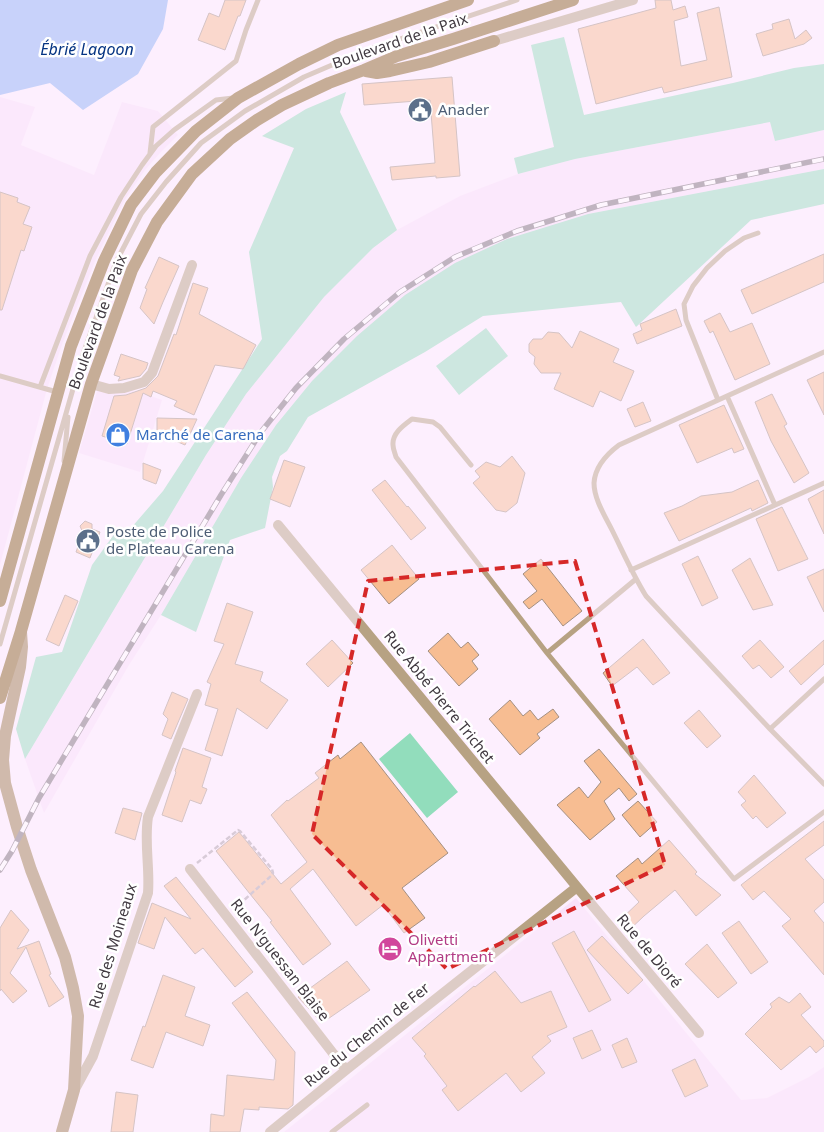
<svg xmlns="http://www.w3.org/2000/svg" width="824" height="1132" font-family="'Noto Sans',sans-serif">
  <rect width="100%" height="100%" fill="#fdeffe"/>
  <!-- built -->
  <path fill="#f9e1fa" d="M0 97 35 107 21 145 94 175 122 102 158 111 178 135 160 153 145 170 124 201 96 259 63 342 47 389 0 565Z
    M770 122 775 141 824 130V169L588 214 507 239 312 381 276 425 241 478 161 615 129 665 44 813 25 759 206 455 246 394 323 297 373 248 397 230 460 196 518 174 575 159Z
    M100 381 145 394 162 400 140 472 79 453Z
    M576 898 741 1100 767 1098 809 1077 824 1067V1132H284Z"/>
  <!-- green -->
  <path fill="#92ddbc" d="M564 37 584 115 733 83 794 68 824 64V130L775 141 770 122 575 159 518 174 514 158 554 147 531 45Z
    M346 92 340 112 397 230 373 248 324 297 246 394 206 455 25 759 16 729 36 657 62 652 92 565 115 533 131 528 163 491 262 339 249 252 294 148 262 136 306 109Z
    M824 169V204L751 220 636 327 621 302 483 316 425 352 308 417 287 451 280 456 272 477 273 487 265 528 230 540 196 632 161 615 241 478 276 425 312 381 357 336 405 295 455 263 507 239 588 214Z
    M486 328 508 356 459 395 436 366Z
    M410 733 458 792 427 818 379 759Z"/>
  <!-- water -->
  <path fill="#87b0f5" d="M0 0H168L163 29 138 74 83 110 50 83 0 95Z"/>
  <!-- building -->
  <path fill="#f7bd92" stroke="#a49082" d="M225 0H246L240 16H238L225 50 198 40 209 13 219 17Z
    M655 0H671L673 10 685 6 688 17 674 21 681 66 707 60 697 13 719 7 732 77 664 93 662 87 596 104 578 29 656 8Z
    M789 19 795 39 806 30 812 38 804 44 763 56 756 34 773 29 772 24Z
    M452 77 460 176 436 178V176L392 180 390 167 435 163 430 100 364 105 362 84Z
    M0 192 18 198 17 202 30 207 23 224 32 227 24 251 21 250 2 310H0Z
    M824 254V282L752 314 741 290Z
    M159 257 179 266 163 302 154 324 140 308 147 289 145 288Z
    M193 283 208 288 199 314 256 345 243 369 215 365 194 415 174 406 177 401 153 391 151 397 143 393 127 444 102 436 114 396 126 395 146 388 158 376 174 334 176 335Z
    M676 309 682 326 637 344 633 334 642 330 640 324Z
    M720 313 730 332 752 323 770 364 735 380 713 331 710 333 704 321Z
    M580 331 619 349 613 362 634 371 621 401 600 391 593 407 554 389 561 373H541L534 364 535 357 529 352V344L533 339H542L548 332 559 333 572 348Z
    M121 354 148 363 146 369 140 376 118 381 120 377 114 375Z
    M824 372V415L807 380Z
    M772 394 787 424 784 426 809 473 794 483 771 441 755 402Z
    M643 402 651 421 635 427 627 409Z
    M724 405 744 449 734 453 732 448 697 463 679 425Z
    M157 418 197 419 185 445 157 433Z
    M512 456 525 473 517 503 506 512 496 510 473 483 480 477 475 471 486 462 500 467Z
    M284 460 305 467 290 507 270 499Z
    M143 463 161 470 156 484 143 479Z
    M385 480 407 507 408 506 426 528 411 540 372 490Z
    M758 480 768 503 752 511 751 508 679 541 664 513 682 506 701 496 732 492Z
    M824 490V534L808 499Z
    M782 507 808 559 778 571 756 519Z
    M85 521 92 524V529L100 532 90 558 76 552 83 533 80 526Z
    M392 545 419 579 389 604 361 570Z
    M698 556 718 598 702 606 682 564Z
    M750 558 773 605 753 610 732 570Z
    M541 559 582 611 563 626 542 599 529 609 523 602 537 591 523 574Z
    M824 569V612L807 577Z
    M65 595 78 601 59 646 46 640Z
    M227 603 253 612 235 664 263 672 260 681 288 700 267 729 237 708 222 756 205 750 218 709 205 705 211 684 207 682 224 644 214 641Z
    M448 633 461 648 468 642 479 655 472 661 478 669 459 686 428 651Z
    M643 639 670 673 653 685 637 667 612 686 603 673Z
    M332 640 353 663 328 687 306 664Z
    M760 640 784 667 771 678 759 665 753 669 742 656Z
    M824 640V664L801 685 789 671Z
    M172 692 188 699 171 739 162 735 168 719 163 714Z
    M510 700 523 716 530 710 538 720 553 709 559 717 537 734 540 738 520 755 489 719Z
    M699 710 721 736 707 748 684 723Z
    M361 742 448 853 402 888 425 918 404 933 383 905 356 926 313 869 290 889 331 944 303 965 270 922 272 921 250 894 216 851 239 832 281 884 307 862 271 815 287 800 288 801 319 778 315 773 338 755 340 759Z
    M183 748 211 758 202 787 207 789 201 804 190 800 182 822 162 815 176 772 175 771Z
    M599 749 637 794 629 801 619 788 604 801 615 819 590 840 557 805 579 787 588 798 601 782 584 761Z
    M754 775 786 813 767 828 756 816 753 819 741 805 746 801 738 792Z
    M638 801 657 822 640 837 622 815Z
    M123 808 142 813 135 840 115 833Z
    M824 821V845L805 859 824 880V902L814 911 824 923V975L782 926 791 919 764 891 753 900 741 885Z
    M669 840 697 872 695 874 721 895 696 916 675 890 644 916 627 932 618 922 639 902 616 876 638 858 642 864Z
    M176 877 253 972 235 987 203 948 195 954 165 917 154 949 138 943 152 903 191 919 164 886Z
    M11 910 29 930 17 949 39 941 51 974 49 975 64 997 49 1007 26 947 10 973 27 991 13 1003 1 989 0 991V928Z
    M739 921 768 962 751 974 722 933Z
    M574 931 611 1000 589 1012 552 943Z
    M602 936 643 980 628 994 587 950Z
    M707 944 737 983 718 998 685 964Z
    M347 961 370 990 322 1023 298 997Z
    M495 971 521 1003 551 991 567 1027 547 1036 551 1041 532 1057 545 1073 521 1092 506 1073 458 1111 442 1090 447 1086 424 1056 426 1054 412 1038 474 986 475 987Z
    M163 975 195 987 185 1016 210 1025 203 1046 166 1032 153 1068 131 1060 143 1026 145 1027Z
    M247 992 295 1052 293 1105 288 1109 259 1107V1110L244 1109 240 1132H210L211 1114 224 1116 227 1075 274 1080 276 1060 232 1003Z
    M800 993 811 1007 801 1015 824 1041V1046L816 1053 810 1046 781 1070 745 1034 772 1007 770 1004 779 997 789 1003Z
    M592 1030 601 1050 582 1059 573 1038Z
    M627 1038 637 1062 622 1068 612 1045Z
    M695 1059 708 1086 685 1097 672 1070Z
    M116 1092 138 1095 133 1132H111Z"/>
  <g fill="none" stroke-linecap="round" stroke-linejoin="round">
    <!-- path -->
    <path stroke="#aba0ab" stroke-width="2.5" stroke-dasharray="5 2.5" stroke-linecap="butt" d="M197 863 238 830 240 831 272 869 273 873 271 876 233 910"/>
    <!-- lane -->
    <path stroke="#b7a283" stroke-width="5" d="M150 153 153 127 236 61 246 30 258 0
      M824 352 619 445C607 454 595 466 594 483 594 499 605 516 612 530 623 552 633 575 646 596L770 729 824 784
      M0 376 57 392
      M40 387 90 256 121 197 142 165 156 146 174 130 216 100 233 98
      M727 396 775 505
      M718 400 686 320 684 304 693 286 707 268 725 251 744 238 758 233
      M64 461 68 417
      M471 465 440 427 433 422 412 419C404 425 392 433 393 445 393 449 395 453 396 457L547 653 734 879 824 812
      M631 570 824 483
      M0 644 83 354 116 262 141 214 166 182 201 143 245 111 304 77 367 50 517 0
      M547 653 636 579
      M770 729 824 679
      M332 1132 367 1105"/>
    <!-- street -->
    <path stroke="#b7a283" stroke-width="10" d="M494 41 633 0
      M91 384 109 389 124 388 144 382 152 373 192 265
      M278 525 577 887 699 1033
      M190 869 346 1070
      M75 1089 93 1056 148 893C150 868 144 842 148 817L197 694
      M270 1132 346 1070 577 887"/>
    <!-- secondary -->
    <path stroke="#997a4b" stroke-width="12" d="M21 632 22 647 20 667 5 736 3 760 5 783 17 827 31 870 65 957 73 988 78 1016 74 1090 62 1132"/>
    <!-- primary -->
    <path stroke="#835d1b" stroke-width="12" d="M366 71 377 73 390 71 429 62 494 41
      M0 601 71 346 104 261 131 205 156 172 196 131 238 98 299 64 338 45 468 0
      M0 698 21 631 91 384 132 270 157 222 192 174 230 139 257 120 282 105 329 83 364 70 397 56 453 39 573 0"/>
    <defs>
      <path id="rail" d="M0 870 12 851 39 798 221 495 261 432 296 388 344 339 400 292 455 257 517 231 601 205 824 159"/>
    </defs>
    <!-- rail casing -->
    <use href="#rail" stroke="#776e77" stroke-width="5.5"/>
    <!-- rail -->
    <use href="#rail" stroke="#fff" stroke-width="4" stroke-dasharray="11" stroke-linecap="butt"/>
  </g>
  <!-- marked area -->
  <path d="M0 0H824V1132H0ZM575 561 665 865 447 969 312 834 368 581Z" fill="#fdeffe" fill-opacity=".55" fill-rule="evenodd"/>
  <path fill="none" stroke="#d62828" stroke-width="4" stroke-dasharray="10 6" stroke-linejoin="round" d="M575 561 665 865 447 969 312 834 368 581Z"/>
  <!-- icons -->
  <defs>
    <symbol id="civic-disc" viewBox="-11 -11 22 22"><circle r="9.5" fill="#5c6f8a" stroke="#fff"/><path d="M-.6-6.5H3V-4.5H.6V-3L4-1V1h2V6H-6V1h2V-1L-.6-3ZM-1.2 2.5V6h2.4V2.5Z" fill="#fff"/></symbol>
    <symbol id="shop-disc" viewBox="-11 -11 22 22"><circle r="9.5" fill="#3f7fe0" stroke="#fff"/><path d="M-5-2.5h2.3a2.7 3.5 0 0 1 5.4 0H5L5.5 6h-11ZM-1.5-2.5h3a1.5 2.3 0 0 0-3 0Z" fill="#fff"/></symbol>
    <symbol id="hotel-disc" viewBox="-11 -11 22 22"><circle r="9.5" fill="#d1479c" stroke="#fff"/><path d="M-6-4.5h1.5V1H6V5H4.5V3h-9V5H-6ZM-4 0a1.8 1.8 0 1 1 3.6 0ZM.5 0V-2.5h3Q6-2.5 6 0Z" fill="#fff"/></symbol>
  </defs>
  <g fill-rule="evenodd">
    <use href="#civic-disc" x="406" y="96" width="28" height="28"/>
    <use href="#shop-disc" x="104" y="421" width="28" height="28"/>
    <use href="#civic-disc" x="74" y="527" width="28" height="28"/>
    <use href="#hotel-disc" x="376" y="935" width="28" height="28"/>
  </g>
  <g text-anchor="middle" stroke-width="5" stroke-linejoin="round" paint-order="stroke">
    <!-- street labels -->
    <g font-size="15" fill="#403940" stroke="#fff">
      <text transform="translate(400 41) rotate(-19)" y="5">Boulevard de la Paix</text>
      <text transform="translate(98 322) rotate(-70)" y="5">Boulevard de la Paix</text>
      <text transform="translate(439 697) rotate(51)" y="5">Rue Abbé Pierre Trichet</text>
      <text transform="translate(113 946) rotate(-73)" y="5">Rue des Moineaux</text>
      <text transform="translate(649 951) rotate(50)" y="5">Rue de Dioré</text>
      <text transform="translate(280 960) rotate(52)" y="5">Rue N'guessan Blaise</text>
      <text transform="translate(367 1035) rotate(-39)" y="5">Rue du Chemin de Fer</text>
    </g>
    <!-- service labels -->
    <g font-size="15" fill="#4e5e75" stroke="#fff" text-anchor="start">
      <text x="438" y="115">Anader</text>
      <text x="106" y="537">Poste de Police<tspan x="106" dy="17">de Plateau Carena</tspan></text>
    </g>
    <!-- shop labels -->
    <g font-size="15" fill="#366cbe" stroke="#fff" text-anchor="start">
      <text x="136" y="440">Marché de Carena</text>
    </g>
    <!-- hotel labels -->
    <g font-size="15" fill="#b23c85" stroke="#fff" text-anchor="start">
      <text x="408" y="945">Olivetti<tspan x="408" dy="17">Appartment</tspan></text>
    </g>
    <!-- water labels -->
    <g font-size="16" font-style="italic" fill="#053482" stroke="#fff">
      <text x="87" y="55">Ébrié Lagoon</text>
    </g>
  </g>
</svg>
